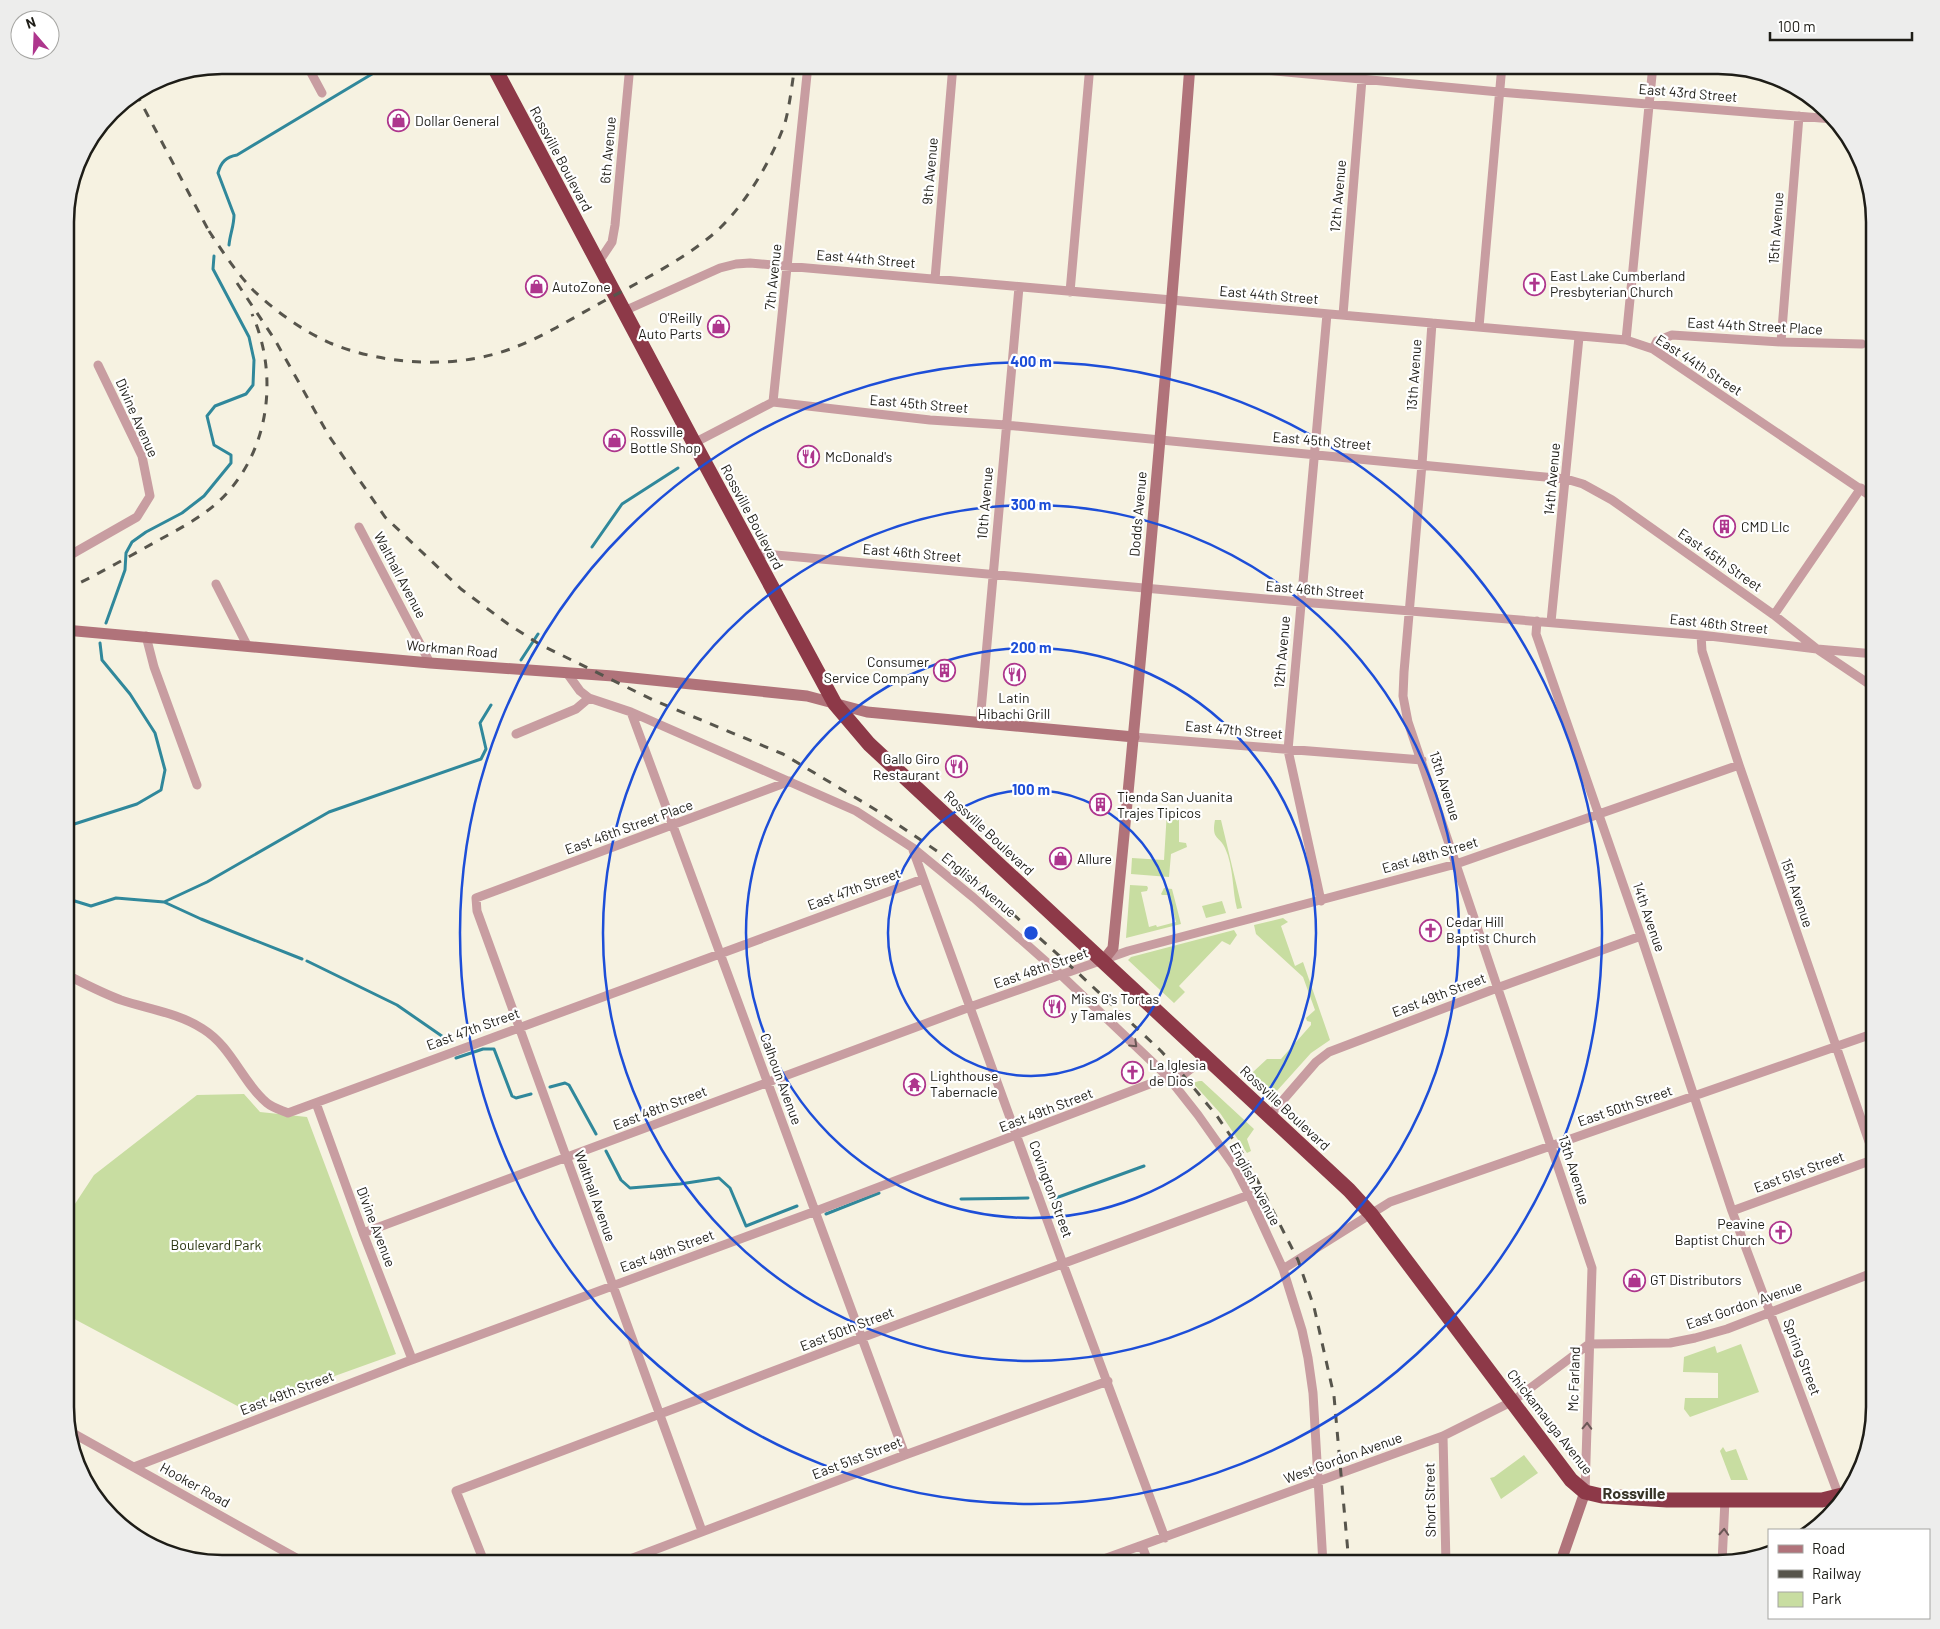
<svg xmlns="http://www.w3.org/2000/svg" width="1940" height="1629" font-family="Barlow,sans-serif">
  <rect width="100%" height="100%" fill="#f6f2e1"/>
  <!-- green -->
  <path fill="#c8dda1" d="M1167 811 1179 814V842L1186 843 1187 847 1171 854 1169 877 1131 874 1132 858 1164 860Z
    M1215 820H1221L1242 908 1237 909C1232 890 1234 867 1225 848 1220 836 1211 840 1215 820Z
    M1130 885 1147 886 1148 888 1147 891 1141 892 1149 927 1156 925 1157 927 1176 922 1169 895H1162L1161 894 1164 888 1172 889 1181 924 1126 938Z
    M1222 901 1226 913 1206 918 1202 906Z
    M1283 918 1288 922 1281 926 1295 966 1303 962 1330 1040 1311 1053 1275 1093 1272 1094 1253 1075V1072L1267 1059H1281L1311 1025V1022L1307 1021 1306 1018 1315 1010 1303 977 1256 934 1254 925Z
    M1234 930 1237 935 1230 945 1222 941 1179 986 1185 992 1174 1003 1128 960 1131 957Z
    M1199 1081H1202L1254 1129 1247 1139 1251 1151 1247 1153 1220 1113 1193 1083Z
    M244 1094 260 1112 307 1117 396 1354 243 1409 65 1314V1219L94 1175 197 1095Z
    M1741 1344 1759 1392 1690 1417 1684 1409 1685 1398H1718V1373L1683 1372 1684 1357 1715 1346 1717 1353Z
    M1723 1447 1726 1452 1736 1449 1748 1480H1731L1720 1451Z
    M1524 1455 1538 1473 1501 1499 1490 1478 1494 1477Z"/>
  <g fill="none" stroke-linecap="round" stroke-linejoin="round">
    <!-- stream -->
    <path stroke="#30889b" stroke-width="3" d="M229 245C230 234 234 226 234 215L218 173C221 162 226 157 237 155L387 65
      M592 547 622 504 678 468
      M106 623 125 570 126 553 132 542 146 532 182 513 204 496 231 463V455L214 445 207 416 215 406 246 394 253 385 254 360 249 337 213 269 214 256
      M521 660 538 634
      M65 827 137 804 161 790 165 770 155 733 130 694 102 660 100 643
      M65 898 91 906 116 898 164 902 201 919 302 959
      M164 902 207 882 329 812 481 759 486 749 480 723 491 705
      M307 961 397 1005 449 1041
      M456 1058 483 1049H494L512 1096 516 1098 531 1094
      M550 1087 565 1083 569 1085 596 1134
      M606 1151 621 1180 630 1188 680 1184 719 1178 730 1188 746 1226 797 1206
      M961 1199 1028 1198
      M1053 1199 1144 1166
      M826 1214 879 1193"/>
    <!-- street -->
    <path stroke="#c89da1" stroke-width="9" d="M307 65 322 93
      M1212 65 1499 92 1833 119
      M1341 76 1342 65
      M146 87 167 76
      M598 263 612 242 615 225 630 65
      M935 279 953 65
      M1070 292 1090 65
      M624 311 720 268 736 264 750 263 1626 340 1653 349 1875 499
      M1343 315 1362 79
      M1432 323 1422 464 1404 672 1403 696 1408 722 1592 1268 1585 1492
      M1479 327 1502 65
      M1626 340 1653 65
      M1781 342 1799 116
      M1653 349 1657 341 1672 335 1781 342 1862 344
      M773 402 930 420 1006 425 1566 479 1583 484 1612 500 1774 615 1817 649 1875 688
      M694 443 773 402 808 65
      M359 527 430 663
      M753 553 1301 602 1701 635 1817 649 1875 654
      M65 558 137 517 150 496 142 456 98 365
      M216 584 247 645
      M1774 615 1861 488
      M1537 621 1536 634 1641 936 1732 1211 1840 1499
      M1551 622 1579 337
      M1701 635 1702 651 1739 765 1875 1159
      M146 636 154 667 197 785
      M567 673 580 691 589 698 631 712 856 811 913 848 974 898 1060 974 1168 1077 1198 1115 1234 1166 1249 1195 1283 1269 1302 1330 1308 1358 1313 1393 1323 1564
      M1870 684 1875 704
      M631 712 905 1455
      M980 722 1019 287
      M516 734 576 709 589 698
      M1134 737 1422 760
      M913 850 1063 1264 1165 1538
      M1321 901 1288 750 1327 314
      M65 974C83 983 102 993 121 1000 148 1009 179 1013 203 1029 232 1047 242 1082 267 1103 273 1108 281 1110 288 1113L923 879
      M316 1103 363 1233 412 1359
      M1270 1115 1316 1062 1329 1052 1497 988 1641 936
      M1732 1211 1875 1159
      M363 1233 970 1007 1128 951 1456 864 1739 765
      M1283 1269 1390 1202 1875 1033
      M1589 1344 1670 1343 1695 1338 1727 1329 1875 1272
      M69 1431 307 1564
      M1443 1436 1446 1564
      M134 1467 406 1362 816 1211 1168 1077 1183 1075 1206 1057
      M702 1531 477 911 476 898 790 781
      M1142 1546 1149 1564
      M1722 1563 1725 1500
      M485 1564 456 1491 861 1338 1249 1195
      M617 1564 905 1455 1108 1381
      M1090 1564 1443 1436 1513 1401 1589 1344"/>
    <!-- secondary -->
    <path stroke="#b0737a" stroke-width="11" d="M65 630 430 663 613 676 807 696 867 712 1134 737
      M1103 961 1113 948C1142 654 1168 360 1190 65
      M1560 1564 1585 1492"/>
    <!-- highway -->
    <path stroke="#8d3948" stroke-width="15" d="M493 65 694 443 835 704 869 744 1349 1190 1371 1214 1571 1480 1585 1492 1602 1496 1667 1500H1822L1846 1494"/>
    <!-- rail -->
    <path stroke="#57554c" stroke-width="3" stroke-dasharray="9 9" stroke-linecap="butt" d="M136 93 212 237
      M209 231C222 251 236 272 253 290 275 311 303 331 330 343 386 366 461 370 518 346 548 334 576 316 604 301 641 281 679 262 711 236 742 211 772 160 785 123 790 104 792 84 795 65
      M237 283 275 340 329 436 385 517 461 589 508 624 539 644 653 700 783 754 881 813 962 868 1076 971 1161 1051 1183 1075 1217 1116 1247 1160 1298 1260 1314 1307 1334 1396 1349 1564
      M65 590C97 575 128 557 159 540 179 529 200 518 217 503 269 456 280 377 252 314"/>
  </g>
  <!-- one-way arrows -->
  <defs><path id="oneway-chevron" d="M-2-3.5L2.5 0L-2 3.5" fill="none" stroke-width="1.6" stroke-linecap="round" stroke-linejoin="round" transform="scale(1.25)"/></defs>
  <g stroke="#6a5755">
    <use href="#oneway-chevron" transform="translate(1134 1044) rotate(44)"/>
    <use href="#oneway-chevron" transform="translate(1587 1426) rotate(-88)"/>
    <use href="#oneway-chevron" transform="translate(1724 1532) rotate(-87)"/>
  </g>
  <!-- distance rings -->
  <g fill="none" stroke="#1d4ed8" stroke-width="2.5">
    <circle cx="1031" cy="933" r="143"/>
    <circle cx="1031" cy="933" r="285"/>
    <circle cx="1031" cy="933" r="428"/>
    <circle cx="1031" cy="933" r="571"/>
  </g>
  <!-- icons -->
  <defs>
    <symbol id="shop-ring" viewBox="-11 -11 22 22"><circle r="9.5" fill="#fff" stroke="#ae368d" stroke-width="1.5"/><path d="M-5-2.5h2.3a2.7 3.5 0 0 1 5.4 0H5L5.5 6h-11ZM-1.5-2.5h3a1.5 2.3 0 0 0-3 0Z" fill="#ae368d"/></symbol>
    <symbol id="church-ring" viewBox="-11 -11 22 22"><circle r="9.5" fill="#fff" stroke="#ae368d" stroke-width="1.5"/><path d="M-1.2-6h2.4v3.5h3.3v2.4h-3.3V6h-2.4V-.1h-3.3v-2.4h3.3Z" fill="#ae368d"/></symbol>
    <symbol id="restaurant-ring" viewBox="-11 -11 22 22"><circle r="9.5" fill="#fff" stroke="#ae368d" stroke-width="1.5"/><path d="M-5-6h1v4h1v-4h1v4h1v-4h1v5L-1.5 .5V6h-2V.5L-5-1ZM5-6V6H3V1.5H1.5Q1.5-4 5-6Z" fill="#ae368d"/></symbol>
    <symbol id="building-ring" viewBox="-11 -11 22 22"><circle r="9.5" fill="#fff" stroke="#ae368d" stroke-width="1.5"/><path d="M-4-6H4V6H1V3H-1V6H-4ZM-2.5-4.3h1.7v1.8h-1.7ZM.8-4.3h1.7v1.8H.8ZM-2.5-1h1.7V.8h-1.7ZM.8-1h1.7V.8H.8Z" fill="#ae368d"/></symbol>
    <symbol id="temple-ring" viewBox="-11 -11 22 22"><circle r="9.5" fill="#fff" stroke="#ae368d" stroke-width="1.5"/><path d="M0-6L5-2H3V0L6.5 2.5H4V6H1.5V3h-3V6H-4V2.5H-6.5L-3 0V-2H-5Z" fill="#ae368d"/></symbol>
  </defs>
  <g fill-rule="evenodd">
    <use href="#shop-ring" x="386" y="108" width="25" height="25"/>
    <use href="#church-ring" x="1522" y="272" width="25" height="25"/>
    <use href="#shop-ring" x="524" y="274" width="25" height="25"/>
    <use href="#shop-ring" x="706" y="314" width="25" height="25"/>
    <use href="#shop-ring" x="602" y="428" width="25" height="25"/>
    <use href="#restaurant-ring" x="796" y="444" width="25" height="25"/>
    <use href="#building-ring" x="1712" y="514" width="25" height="25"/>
    <use href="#building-ring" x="932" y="658" width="25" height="25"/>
    <use href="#restaurant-ring" x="1002" y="662" width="25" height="25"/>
    <use href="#restaurant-ring" x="944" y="754" width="25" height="25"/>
    <use href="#building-ring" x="1088" y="792" width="25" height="25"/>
    <use href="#shop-ring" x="1048" y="846" width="25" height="25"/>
    <use href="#church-ring" x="1418" y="918" width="25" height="25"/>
    <use href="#restaurant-ring" x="1042" y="994" width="25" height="25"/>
    <use href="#church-ring" x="1120" y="1060" width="25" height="25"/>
    <use href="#temple-ring" x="902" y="1072" width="25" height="25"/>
    <use href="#church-ring" x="1768" y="1220" width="25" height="25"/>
    <use href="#shop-ring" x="1622" y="1268" width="25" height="25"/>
  </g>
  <g text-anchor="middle" stroke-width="4.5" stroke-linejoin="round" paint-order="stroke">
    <!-- street labels -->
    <g font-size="14" fill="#1e1d17" stroke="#fff">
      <text transform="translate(1688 93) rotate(5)" y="5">East 43rd Street</text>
      <text transform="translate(608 150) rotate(-85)" y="5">6th Avenue</text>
      <text transform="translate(561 159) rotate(62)" y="5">Rossville Boulevard</text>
      <text transform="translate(930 171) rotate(-85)" y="5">9th Avenue</text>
      <text transform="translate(1338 196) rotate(-85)" y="5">12th Avenue</text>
      <text transform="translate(1776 228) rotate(-86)" y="5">15th Avenue</text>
      <text transform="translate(866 259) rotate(5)" y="5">East 44th Street</text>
      <text transform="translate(773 277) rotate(-84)" y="5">7th Avenue</text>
      <text transform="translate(1269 295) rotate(5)" y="5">East 44th Street</text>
      <text transform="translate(1755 326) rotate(3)" y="5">East 44th Street Place</text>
      <text transform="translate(1699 365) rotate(33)" y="5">East 44th Street</text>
      <text transform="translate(1414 375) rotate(-86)" y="5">13th Avenue</text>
      <text transform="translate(919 404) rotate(5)" y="5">East 45th Street</text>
      <text transform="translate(137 418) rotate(66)" y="5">Divine Avenue</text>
      <text transform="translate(1322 441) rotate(5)" y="5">East 45th Street</text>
      <text transform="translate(1552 479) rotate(-85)" y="5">14th Avenue</text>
      <text transform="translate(985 503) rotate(-85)" y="5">10th Avenue</text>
      <text transform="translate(1138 514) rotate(-85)" y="5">Dodds Avenue</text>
      <text transform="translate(752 517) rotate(62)" y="5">Rossville Boulevard</text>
      <text transform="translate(912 553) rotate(5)" y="5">East 46th Street</text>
      <text transform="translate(1720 560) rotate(35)" y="5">East 45th Street</text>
      <text transform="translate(400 575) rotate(62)" y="5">Walthall Avenue</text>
      <text transform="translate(1315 590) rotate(5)" y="5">East 46th Street</text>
      <text transform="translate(1719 624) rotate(6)" y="5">East 46th Street</text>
      <text transform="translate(452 649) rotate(5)" y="5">Workman Road</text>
      <text transform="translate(1282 652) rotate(-85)" y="5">12th Avenue</text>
      <text transform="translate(1234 730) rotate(5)" y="5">East 47th Street</text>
      <text transform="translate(1445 786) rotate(72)" y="5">13th Avenue</text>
      <text transform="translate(629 827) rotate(-20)" y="5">East 46th Street Place</text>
      <text transform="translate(989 833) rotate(43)" y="5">Rossville Boulevard</text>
      <text transform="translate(1430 855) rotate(-16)" y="5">East 48th Street</text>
      <text transform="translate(979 885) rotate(40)" y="5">English Avenue</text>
      <text transform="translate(854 889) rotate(-20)" y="5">East 47th Street</text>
      <text transform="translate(1797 893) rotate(71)" y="5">15th Avenue</text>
      <text transform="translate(1649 917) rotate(71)" y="5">14th Avenue</text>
      <text transform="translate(1041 968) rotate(-19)" y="5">East 48th Street</text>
      <text transform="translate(1439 995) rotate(-21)" y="5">East 49th Street</text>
      <text transform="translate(473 1029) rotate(-20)" y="5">East 47th Street</text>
      <text transform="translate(781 1079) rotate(70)" y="5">Calhoun Avenue</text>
      <text transform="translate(1625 1106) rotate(-19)" y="5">East 50th Street</text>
      <text transform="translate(660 1108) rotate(-21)" y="5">East 48th Street</text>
      <text transform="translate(1285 1108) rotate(43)" y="5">Rossville Boulevard</text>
      <text transform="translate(1046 1110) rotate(-21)" y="5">East 49th Street</text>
      <text transform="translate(1574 1170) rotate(72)" y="5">13th Avenue</text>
      <text transform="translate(1799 1172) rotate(-20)" y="5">East 51st Street</text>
      <text transform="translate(1255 1184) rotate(62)" y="5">English Avenue</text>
      <text transform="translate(1051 1189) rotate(70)" y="5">Covington Street</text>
      <text transform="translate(595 1196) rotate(70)" y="5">Walthall Avenue</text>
      <text transform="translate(376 1227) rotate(69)" y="5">Divine Avenue</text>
      <text transform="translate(667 1251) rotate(-20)" y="5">East 49th Street</text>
      <text transform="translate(1744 1305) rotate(-19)" y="5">East Gordon Avenue</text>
      <text transform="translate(847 1329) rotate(-21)" y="5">East 50th Street</text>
      <text transform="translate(1802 1357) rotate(69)" y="5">Spring Street</text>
      <text transform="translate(1574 1379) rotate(-88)" y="5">Mc Farland</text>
      <text transform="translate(287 1393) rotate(-21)" y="5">East 49th Street</text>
      <text transform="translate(1550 1422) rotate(52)" y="5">Chickamauga Avenue</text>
      <text transform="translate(857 1458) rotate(-21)" y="5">East 51st Street</text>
      <text transform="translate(1343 1458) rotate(-20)" y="5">West Gordon Avenue</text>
      <text transform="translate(195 1485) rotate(29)" y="5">Hooker Road</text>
      <text transform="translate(1430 1500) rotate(-91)" y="5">Short Street</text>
    </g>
    <!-- poi labels -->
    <g font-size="14" fill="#1e1d17" stroke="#fff" text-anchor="start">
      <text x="415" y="126">Dollar General</text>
      <text x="1550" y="281">East Lake Cumberland<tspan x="1550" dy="16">Presbyterian Church</tspan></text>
      <text x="552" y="292">AutoZone</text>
      <text x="702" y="323" text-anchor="end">O'Reilly<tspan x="702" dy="16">Auto Parts</tspan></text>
      <text x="630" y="437">Rossville<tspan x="630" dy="16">Bottle Shop</tspan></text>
      <text x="825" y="462">McDonald's</text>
      <text x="1741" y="532">CMD Llc</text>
      <text x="929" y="667" text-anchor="end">Consumer<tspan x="929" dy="16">Service Company</tspan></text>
      <text x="1014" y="703" text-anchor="middle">Latin<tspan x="1014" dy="16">Hibachi Grill</tspan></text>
      <text x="940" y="764" text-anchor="end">Gallo Giro<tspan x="940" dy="16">Restaurant</tspan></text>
      <text x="1117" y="802">Tienda San Juanita<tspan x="1117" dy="16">Trajes Tipicos</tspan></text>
      <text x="1077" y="864">Allure</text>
      <text x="1446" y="927">Cedar Hill<tspan x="1446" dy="16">Baptist Church</tspan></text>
      <text x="1071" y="1004">Miss G's Tortas<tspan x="1071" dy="16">y Tamales</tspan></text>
      <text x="1149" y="1070">La Iglesia<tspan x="1149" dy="16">de Dios</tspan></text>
      <text x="930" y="1081">Lighthouse<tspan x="930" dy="16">Tabernacle</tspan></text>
      <text x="1765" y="1229" text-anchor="end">Peavine<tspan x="1765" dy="16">Baptist Church</tspan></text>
      <text x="1650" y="1285">GT Distributors</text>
    </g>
    <!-- park labels -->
    <g font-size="14" fill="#2a3511" stroke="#fff">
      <text x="216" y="1250">Boulevard Park</text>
    </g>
    <!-- quarter labels -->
    <g font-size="16" font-weight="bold" fill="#373427" stroke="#fff">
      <text x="1634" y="1499">Rossville</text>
    </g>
  </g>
  <!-- crop -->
  <path d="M0 0H1940V1629H0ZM222 74H1718A148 148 0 0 1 1866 222V1407A148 148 0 0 1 1718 1555H222A148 148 0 0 1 74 1407V222A148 148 0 0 1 222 74Z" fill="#ededec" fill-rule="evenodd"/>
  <path fill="none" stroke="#1e1d17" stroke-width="2.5" d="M222 74H1718A148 148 0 0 1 1866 222V1407A148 148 0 0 1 1718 1555H222A148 148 0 0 1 74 1407V222A148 148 0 0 1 222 74Z"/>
  <circle cx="1031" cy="933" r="8" fill="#1d4ed8" stroke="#fff" stroke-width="2.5"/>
  <g font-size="15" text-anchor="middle" font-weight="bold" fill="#1d4ed8" stroke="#fff" stroke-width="4.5" stroke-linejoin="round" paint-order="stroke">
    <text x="1031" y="367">400 m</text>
    <text x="1031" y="510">300 m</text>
    <text x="1031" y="653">200 m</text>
    <text x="1031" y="795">100 m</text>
  </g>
  <!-- legend -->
  <rect x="1768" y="1529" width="162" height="90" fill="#ffffff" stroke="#a5a5a2"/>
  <rect x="1778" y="1545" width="25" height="8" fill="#b0737a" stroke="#a5a5a2"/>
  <text x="1812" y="1554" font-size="15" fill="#1e1d17">Road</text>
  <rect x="1778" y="1570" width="25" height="8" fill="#57554c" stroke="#a5a5a2"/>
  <text x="1812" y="1579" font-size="15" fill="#1e1d17">Railway</text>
  <rect x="1778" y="1592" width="25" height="15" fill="#c8dda1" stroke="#a5a5a2"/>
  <text x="1812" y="1604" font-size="15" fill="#1e1d17">Park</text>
  <!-- north arrow -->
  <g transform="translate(35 35) rotate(341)"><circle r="24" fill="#ffffff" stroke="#a5a5a2"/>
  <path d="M0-4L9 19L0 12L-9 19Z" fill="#ae368d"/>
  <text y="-8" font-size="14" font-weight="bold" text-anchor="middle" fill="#1e1d17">N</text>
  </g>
  <!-- scale -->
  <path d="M1770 32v8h142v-8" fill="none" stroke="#1e1d17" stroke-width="2.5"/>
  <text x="1778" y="32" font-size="15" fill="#1e1d17" stroke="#ffffff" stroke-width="4" paint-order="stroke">100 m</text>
</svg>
